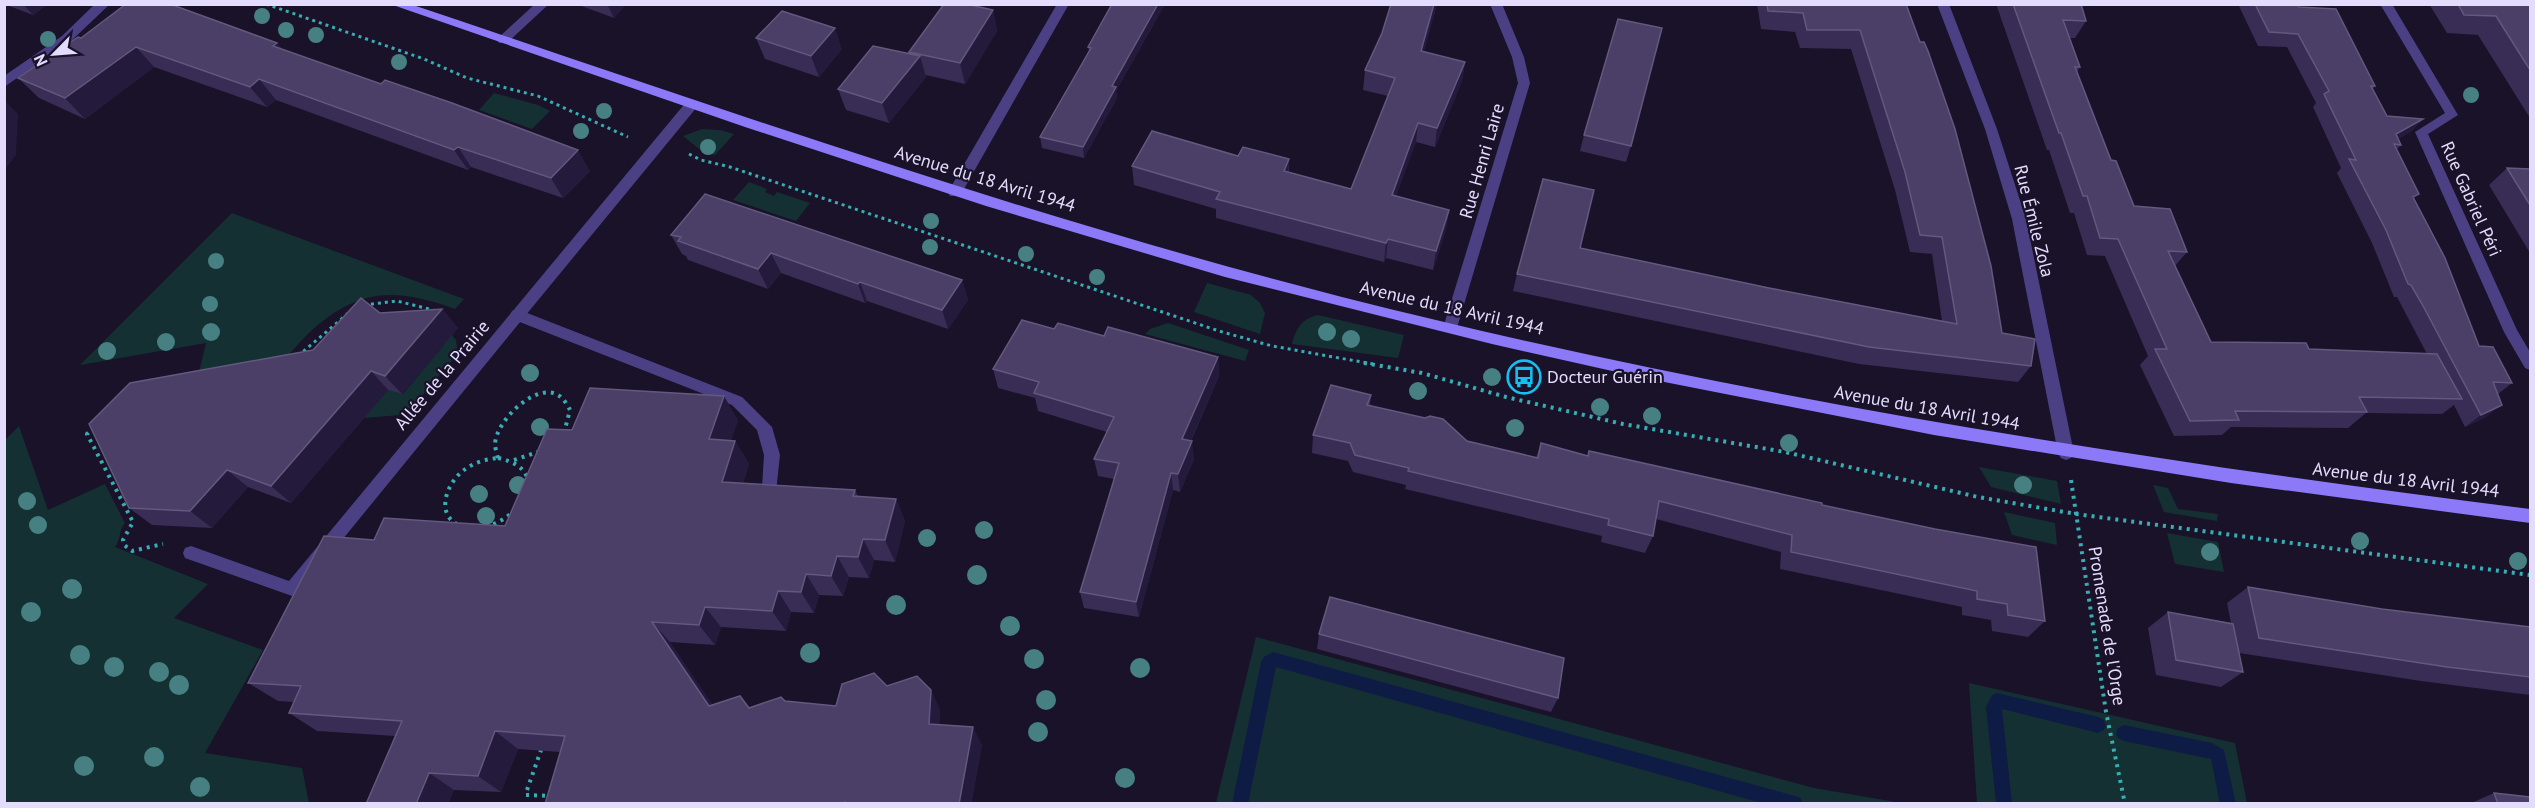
<svg xmlns="http://www.w3.org/2000/svg" width="2535" height="808" font-family="'PT Sans',sans-serif">
  <rect width="100%" height="100%" fill="#191228"/>
  <!-- green -->
  <path fill="#153032" d="M494 93 538 105 550 111 532 129 479 110Z
    M702 129 720 130 734 134 715 155 703 152 683 136Z
    M749 182 767 189 765 192 774 196 777 192 810 203 796 221 733 200Z
    M232 213 464 299 455 309C394 287 357 288 308 334 298 343 283 364 272 369 264 373 211 375 198 376L206 343 80 365Z
    M1207 283 1251 295 1260 303 1265 313 1260 334 1194 312Z
    M1318 315 1404 335 1398 358 1292 344C1296 329 1301 319 1318 315Z
    M1168 323 1249 350 1245 361 1145 334 1150 329Z
    M447 329 456 340 458 353 409 411 400 415 364 418 388 390 403 394 444 345Z
    M19 426 48 510 105 484 125 523C119 529 121 539 115 547L208 584 174 618 263 650 205 753 302 768 309 803H5L4 441Z
    M1979 467 2057 481 2061 504 1991 487Z
    M2153 485 2168 488 2178 509 2218 514 2217 521 2164 512Z
    M2004 512 2055 523 2057 545 2012 535Z
    M2167 533 2218 542 2224 572 2175 564Z
    M1256 637 1814 788 1902 803H1216Z
    M1969 683 2235 743 2247 803H1977Z"/>
  <g fill="none" stroke-linecap="round" stroke-linejoin="round">
    <!-- stream -->
    <path fill="#0e1c45" fill-rule="evenodd" d="M1273 652 1795 796 1801 798 1803 804H1765L1276 667 1248 804H1232L1261 662 1264 657Z
      M1997 693 2098 717 2104 720 2106 725 2104 730 2098 733 2002 709 2012 804H1996L1986 707 1992 695Z
      M2124 725 2212 743 2224 750 2236 804H2220L2211 759 2124 741 2118 738 2116 733 2118 728Z"/>
    <!-- path-far1 -->
    <path stroke="#38adb4" stroke-width="3" stroke-dasharray="3 4" stroke-linecap="butt" d="M266 4 424 59 467 78 538 96 628 137
      M689 154 701 160 730 167 1219 331 1272 346 1373 364
      M364 305 397 301 433 310
      M298 356 352 310"/>
    <!-- path -->
    <path stroke="#38adb4" stroke-width="4" stroke-dasharray="3 5" stroke-linecap="butt" d="M1364 363 1422 373 1506 397 1623 424 1785 452 1978 497 2076 514 2530 575
      M94 427 87 434 133 522 123 540 124 545 132 551 163 544
      M498 458C564 472 507 537 465 527 434 520 444 485 464 470 473 463 486 459 498 458Z
      M498 458C497 454 495 448 495 444 496 420 540 377 562 398 565 401 568 406 570 410L564 433
      M514 460 538 452
      M2071 480 2106 712 2125 804
      M527 790 541 750
      M526 795 552 796"/>
    <!-- lane -->
    <path fill="#4b4084" fill-rule="evenodd" d="M517 309 742 397 772 427 780 455 776 492 770 494 764 492 762 487 764 455 757 430 732 405 512 319 510 315 512 311Z
      M502 328 507 330 509 334 507 338 298 594 292 596 185 558 183 553 185 548 191 546 289 581 497 330Z"/>
    <!-- street -->
    <path fill="#4b4084" fill-rule="evenodd" d="M95 4H110L70 42 4 87V76L62 36Z
      M535 4H549L507 43H499L497 40 499 37Z
      M1057 4H1069L960 196H950L948 192Z
      M1490 4H1502L1524 57 1530 83 1457 328 1455 332H1445L1443 328 1518 83 1512 57Z
      M1937 4H1949L1997 129 2026 219 2074 453 2071 458 2066 460 2061 458 2058 453 2012 219 1985 129Z
      M2380 4H2392L2458 115 2428 134 2517 330 2530 352V370L2525 368 2504 332 2415 132 2445 113Z
      M692 99 698 104 697 107 507 338H497L495 334 497 330 687 101Z"/>
    <!-- secondary -->
    <path fill="#8b79f7" fill-rule="evenodd" d="M390 4H410C719 108 1026 216 1342 297 1733 396 2131 459 2530 509V523L2231 483 1934 435 1639 377 1492 344 1225 277 986 206 745 127Z"/>
  </g>
  <!-- trees -->
  <g fill="#468082">
    <circle cx="262" cy="16" r="8"/>
    <circle cx="286" cy="30" r="8"/>
    <circle cx="316" cy="35" r="8"/>
    <circle cx="48" cy="39" r="8"/>
    <circle cx="399" cy="62" r="8"/>
    <circle cx="2471" cy="95" r="8"/>
    <circle cx="604" cy="111" r="8"/>
    <circle cx="581" cy="131" r="8"/>
    <circle cx="708" cy="147" r="8"/>
    <circle cx="931" cy="221" r="8"/>
    <circle cx="930" cy="247" r="8"/>
    <circle cx="1026" cy="254" r="8"/>
    <circle cx="216" cy="261" r="8"/>
    <circle cx="1097" cy="277" r="8"/>
    <circle cx="210" cy="304" r="8"/>
    <circle cx="211" cy="332" r="9"/>
    <circle cx="1327" cy="332" r="9"/>
    <circle cx="1351" cy="339" r="9"/>
    <circle cx="166" cy="342" r="9"/>
    <circle cx="107" cy="351" r="9"/>
    <circle cx="530" cy="373" r="9"/>
    <circle cx="1492" cy="377" r="9"/>
    <circle cx="1418" cy="391" r="9"/>
    <circle cx="1600" cy="407" r="9"/>
    <circle cx="1652" cy="416" r="9"/>
    <circle cx="540" cy="427" r="9"/>
    <circle cx="1515" cy="428" r="9"/>
    <circle cx="1789" cy="443" r="9"/>
    <circle cx="518" cy="485" r="9"/>
    <circle cx="2023" cy="485" r="9"/>
    <circle cx="479" cy="494" r="9"/>
    <circle cx="27" cy="501" r="9"/>
    <circle cx="486" cy="516" r="9"/>
    <circle cx="38" cy="525" r="9"/>
    <circle cx="984" cy="530" r="9"/>
    <circle cx="927" cy="538" r="9"/>
    <circle cx="2360" cy="541" r="9"/>
    <circle cx="2210" cy="552" r="9"/>
    <circle cx="2518" cy="561" r="9"/>
    <circle cx="977" cy="575" r="10"/>
    <circle cx="72" cy="589" r="10"/>
    <circle cx="896" cy="605" r="10"/>
    <circle cx="31" cy="612" r="10"/>
    <circle cx="1010" cy="626" r="10"/>
    <circle cx="810" cy="653" r="10"/>
    <circle cx="80" cy="655" r="10"/>
    <circle cx="1034" cy="659" r="10"/>
    <circle cx="114" cy="667" r="10"/>
    <circle cx="1140" cy="668" r="10"/>
    <circle cx="159" cy="672" r="10"/>
    <circle cx="179" cy="685" r="10"/>
    <circle cx="1046" cy="700" r="10"/>
    <circle cx="1038" cy="732" r="10"/>
    <circle cx="154" cy="757" r="10"/>
    <circle cx="84" cy="766" r="10"/>
    <circle cx="1125" cy="778" r="10"/>
    <circle cx="200" cy="787" r="10"/>
  </g>
  <!-- wall -->
  <path fill="#392c55" d="M4 4H48L33 15Z
    M576 4H626L614 18Z
    M1112 4H1165L1116 91 1117 98 1084 158 1042 148 1040 137 1089 51 1088 47Z
    M1437 4 1424 51 1465 62 1462 81 1435 147 1416 142 1396 196 1449 210 1446 229 1433 270 1386 258 1384 262 1216 218V209L1134 185 1132 166 1238 156 1289 159V172L1351 189 1388 96 1363 90 1365 70Z
    M1757 4H1906L2002 333 2031 366 2018 382 1859 364 1513 291 1517 274 1580 248 1769 288 1942 321 1932 254 1910 252 1895 190 1851 49 1800 48 1795 32 1761 29Z
    M1996 4H2081L2086 21 2075 38H2070L2080 67 2077 72 2111 160 2134 206 2187 252 2175 266 2211 342 2309 349 2427 354 2397 297H2394L2372 243 2337 173 2341 168 2313 107 2316 103 2287 47 2258 46 2238 4H2297L2299 7 2375 86 2373 89 2387 116 2423 119 2410 132 2398 139 2401 145 2396 150 2414 199 2479 346 2512 383 2498 394 2486 417 2465 427 2454 405 2442 414 2366 413 2348 428 2231 427 2222 435 2174 436 2140 365 2148 356 2105 256 2087 255 2074 213H2070L2049 150H2047Z
    M2429 4H2530V118L2478 35 2447 33Z
    M993 10 997 31 965 84 926 75V77L889 123 846 110 838 89 910 54 909 52Z
    M81 38 277 43 283 50 590 171 563 198 471 167 468 170 276 100 267 107 154 67 85 119 39 98 18 78Z
    M756 38 842 49 819 77 765 59Z
    M1584 135 1631 146 1626 162 1580 151Z
    M2507 168 2530 169V253L2489 185Z
    M671 235 962 280 968 300 948 329 867 301 865 303 781 273 768 289 688 260 686 256 682 254Z
    M442 309 458 328 402 394 388 390 291 503 248 487 212 528 152 525 129 508 313 350Z
    M1054 329 1104 336 1218 357 1219 376 1191 441 1194 459 1180 492 1173 490 1139 617 1084 608 1080 592 1114 479 1098 476 1094 459 1107 432 1038 411 1035 398 998 388 993 369Z
    M1371 395 1370 405 1467 441 1536 457 1541 443 1588 456 1589 451 1822 505 2045 621 2028 637 1992 631 1991 620 1962 615V607L1780 569 1781 552 1656 519 1653 536 1645 553 1601 542 1602 536 1405 489 1406 485 1353 472 1348 461 1312 453 1313 435Z
    M738 420 731 440 735 441 749 464 743 483 855 490 858 497 896 499 905 521 895 562 874 560 869 578 849 577 843 596 819 595 814 613 791 612 786 631 721 627 715 645 670 642 712 705 749 708 785 701 836 706 887 686 940 709 939 725 982 745 971 804H545L560 752 518 749 501 792 454 790 448 804H366L395 736 317 731 289 713 294 702 278 701 248 683 374 540 505 526 572 430Z
    M2248 587 2382 609 2530 627V695L2421 681 2239 653 2243 672 2221 687 2156 675 2148 628 2168 612 2231 623 2227 603Z
    M1319 634 1558 698 1551 712 1317 649Z
    M2494 793 2530 804H2469Z"/>
  <!-- shaded-wall -->
  <path fill="#241a3b" d="M23 4H48L33 15Z
    M607 4H626L614 18Z
    M1158 4H1165L1116 91 1117 98 1084 158 1083 147 1112 86Z
    M1434 4H1437L1419 70 1421 51Z
    M993 10 997 31 965 84 960 63Z
    M835 28 842 49 819 77 811 56Z
    M277 43 293 63 273 46Z
    M136 47 154 67 85 119 65 98Z
    M920 56 926 77 889 123 882 103Z
    M1465 62 1462 81 1435 147 1437 128Z
    M259 79 276 100 267 107 250 87Z
    M4 100 18 114 16 155 4 171Z
    M2423 119 2410 132 2383 148 2396 134Z
    M1418 123 1416 142 1390 214 1392 195Z
    M458 147 471 167 468 170 454 150Z
    M578 150 590 171 563 198 551 178Z
    M1289 159 1288 178 1284 171Z
    M1449 210 1446 229 1433 270 1436 251Z
    M1388 239 1386 258 1384 262 1386 243Z
    M771 253 781 273 768 289 758 269Z
    M962 280 968 300 948 329 942 310Z
    M860 282 867 301 865 303 858 284Z
    M442 309 458 328 402 394 385 376Z
    M1218 357 1219 376 1184 456 1182 439Z
    M371 371 388 390 291 503 271 486Z
    M724 396 738 420 724 462 709 439Z
    M2502 405 2486 417 2465 427 2481 415Z
    M735 441 749 464 736 504 722 482Z
    M1192 441 1194 459 1180 492 1178 474Z
    M227 470 248 487 212 528 190 511Z
    M1171 473 1173 490 1139 617 1136 602Z
    M896 499 905 521 895 562 885 540Z
    M863 539 874 560 869 578 858 557Z
    M837 556 849 577 843 596 831 576Z
    M806 574 819 595 814 613 801 592Z
    M778 591 791 612 786 631 772 611Z
    M705 607 721 627 715 645 699 625Z
    M652 622 670 642 726 724 709 706Z
    M931 690 940 709 939 742 929 724Z
    M973 727 982 745 971 804H959Z
    M495 731 518 749 501 792 478 776Z
    M429 773 454 790 448 804H416Z"/>
  <!-- building -->
  <path fill="#4b3f67" stroke="#63587e" stroke-width="1.5" d="M126 4H170L277 43 273 46 381 84 385 80 452 103 578 150 551 178 458 147 454 150 259 79 250 87 136 47 65 98 18 78 78 37 81 38Z
    M944 4H966L993 10 960 63 909 52Z
    M1112 4H1158L1112 86 1116 87 1083 147 1040 137 1091 48 1088 47Z
    M1391 4H1434L1421 51 1465 62 1437 128 1418 123 1392 195 1449 210 1436 251 1388 239 1386 243 1216 199 1220 192 1132 166 1152 131 1238 156 1243 147 1289 159 1284 171 1351 189 1395 78 1365 70 1382 33Z
    M1767 4H1906L1920 42H1924L1928 51 1955 129 1991 266 2002 333 2035 339 2031 366 1869 347 1517 274 1543 179 1594 190 1580 248 1769 288 1957 324 1942 237 1920 235 1905 172 1860 30H1807L1803 13 1768 11Z
    M2013 4H2081L2086 21 2063 20 2080 67H2075L2111 160 2116 161 2134 206 2170 209 2187 252 2168 251 2211 342 2306 343 2309 349 2437 354 2462 399 2359 397 2367 412 2235 411 2239 420 2190 421 2155 349H2167L2118 239 2100 238 2087 196H2083L2061 133H2059Z
    M2255 4H2297L2299 7 2336 9 2375 86H2371L2387 116 2423 119 2396 134 2401 145 2394 144 2419 194 2413 197 2445 258 2479 346 2493 347 2512 383 2493 382 2502 405 2481 415 2422 304 2411 285 2408 284 2386 230 2349 159 2356 160 2324 94 2329 91 2298 34 2269 32Z
    M2458 4H2530V70L2496 16 2464 15Z
    M782 11 835 28 811 56 756 38Z
    M1618 19 1662 28 1631 146 1584 135Z
    M873 46 920 56 882 103 838 89Z
    M2507 168 2530 169V205Z
    M705 194 962 280 942 310 860 282 858 284 771 253 758 269 678 241 681 237 671 235Z
    M361 298 380 313 442 309 385 376 371 371 271 486 227 470 190 511 129 508 89 424 130 383 313 350Z
    M1022 320 1054 329 1058 323 1104 336 1108 327 1218 357 1182 439 1192 441 1178 474 1171 473 1136 602 1080 592 1119 463 1094 459 1114 417 1034 393 1039 382 993 369Z
    M1331 385 1371 395 1367 405 1425 418 1430 416 1443 419 1467 441 1538 458 1541 443 1588 456 1589 451 1822 503V505L1935 529 2036 547 2045 621 2008 615 2007 604 1977 599V591L1791 552 1792 535 1659 501 1653 536 1608 525 1609 519 1408 471 1409 468 1355 455 1350 443 1313 435Z
    M590 388 724 396 709 439 735 441 722 482 855 490 853 496 896 499 885 540 863 539 858 557 837 556 831 576 806 574 801 592 778 591 772 611 705 607 699 625 652 622 709 706 740 696 749 708 781 697 785 701 836 706 842 684 874 673 887 686 917 676 931 690 929 724 973 727 959 804H844L845 802 836 804H545L565 736 495 731 478 776 429 773 416 804H366L402 721 289 713 301 686 248 683 324 536 374 540 384 518 505 526 547 429 572 430Z
    M2248 587 2382 609 2530 627V677L2447 667 2259 638Z
    M1330 597 1564 658 1558 698 1319 634Z
    M2168 612 2233 624 2243 672 2176 660Z
    M2494 793 2530 797V804H2498Z"/>
  <!-- icons -->
  <defs>
    <symbol id="bus-ring" viewBox="-11 -11 22 22"><circle r="9.5" fill="#191228" stroke="#14c0f1" stroke-width="1.5"/><path d="M-5-6H5V4H4V6H2V4H-2V6H-4V4H-5ZM-3.5-4V0h7V-4ZM-3.5 1.2v1.5H-2V1.2ZM2 1.2v1.5H3.5V1.2Z" fill="#14c0f1"/></symbol>
  </defs>
  <g fill-rule="evenodd">
    <use href="#bus-ring" x="1505" y="358" width="38" height="38"/>
  </g>
  <g text-anchor="middle" stroke-width="4.5" stroke-linejoin="round" paint-order="stroke">
    <!-- street labels -->
    <g font-size="18" fill="#e3dcfd" stroke="#191228">
      <text transform="translate(1482 161) rotate(-74)" y="6">Rue Henri Laire</text>
      <text transform="translate(985 179) rotate(17)" y="6">Avenue du 18 Avril 1944</text>
      <text transform="translate(2471 199) rotate(66)" y="6">Rue Gabriel Péri</text>
      <text transform="translate(2034 221) rotate(76)" y="6">Rue Émile Zola</text>
      <text transform="translate(1452 308) rotate(13)" y="6">Avenue du 18 Avril 1944</text>
      <text transform="translate(442 375) rotate(-50)" y="6">Allée de la Prairie</text>
      <text transform="translate(1927 408) rotate(10)" y="6">Avenue du 18 Avril 1944</text>
      <text transform="translate(2406 480) rotate(7)" y="6">Avenue du 18 Avril 1944</text>
      <text transform="translate(2107 626) rotate(81)" y="6">Promenade de l'Orge</text>
    </g>
    <!-- poi labels -->
    <g font-size="18" fill="#e3dcfd" stroke="#191228" text-anchor="start">
      <text x="1547" y="383">Docteur Guérin</text>
    </g>
  </g>
  <!-- border -->
  <rect width="2535" height="808" fill="none" stroke="#e3dcfd" stroke-width="12"/>
  <!-- north arrow -->
  <g transform="translate(54 54) rotate(245)" stroke="#191228" stroke-width="4.5" paint-order="stroke">
  <path d="M0-4.5L10 22L0 15L-10 22Z" fill="#e3dcfd"/>
  <text y="-9" font-size="16" font-weight="bold" text-anchor="middle" fill="#e3dcfd">N</text>
  </g>
</svg>
